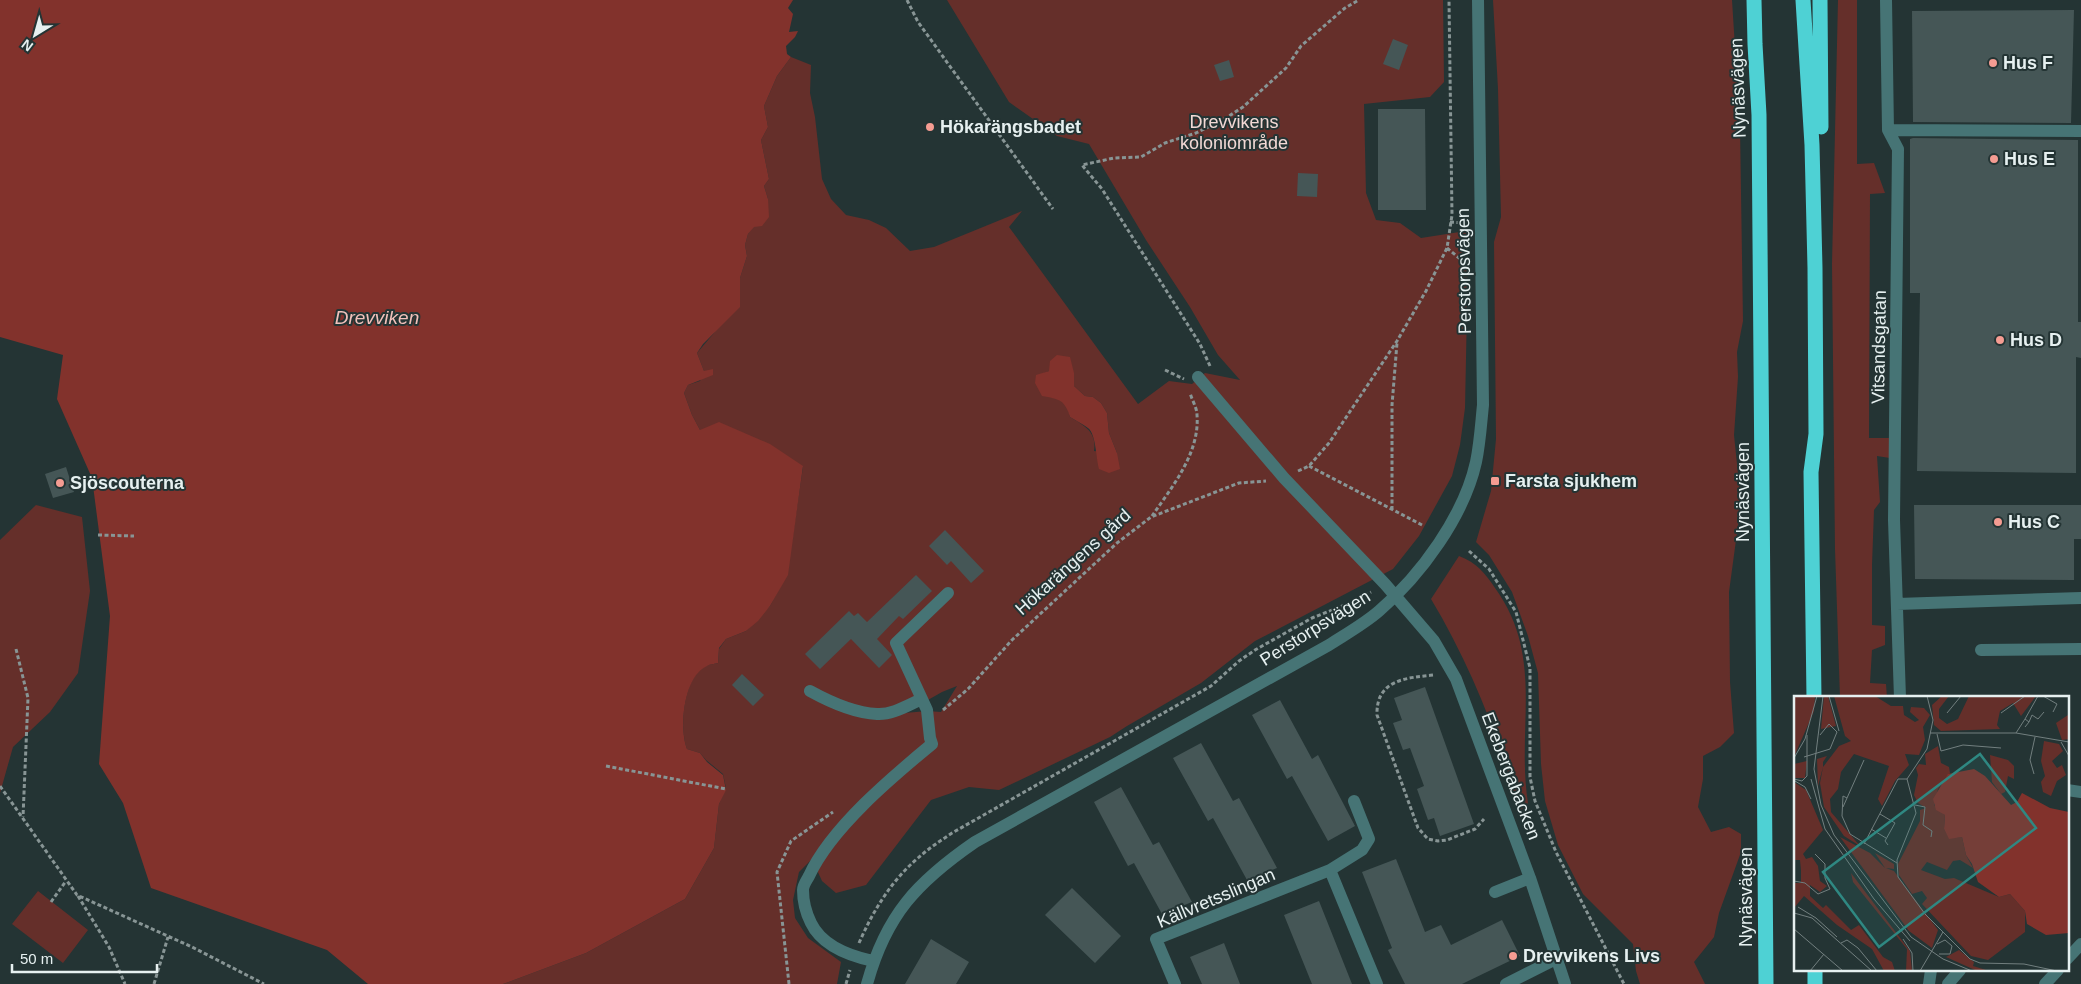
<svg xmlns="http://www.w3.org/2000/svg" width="2081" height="984" font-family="Arial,sans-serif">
  <rect width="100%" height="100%" fill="#243434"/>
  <!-- green -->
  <path fill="#652f2a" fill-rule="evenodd" d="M947 0H1443L1444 82 1430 97 1364 104 1366 193 1376 220 1400 223 1421 238 1466 231 1468 258 1465 408 1460 445 1452 476 1419 536 1393 569 1255 641 1201 683 1127 726 1110 737 999 790 969 787 931 800 866 885 836 893 822 881 812 859 799 872 793 900 795 918 808 938 841 962 837 984H503L586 953 685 899 714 848 719 804 726 788 723 774 706 760 700 753 687 749C679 729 683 677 706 666 710 664 715 664 718 663L719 649 726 639 746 631 770 606 787 575 803 467 700 430 692 415 684 393 688 385 700 381 704 371 697 353 714 333 739 291 740 278 747 256 745 245 748 234 753 227 768 199 764 186 769 179 761 140 768 127 764 106 777 76 791 57 811 65 810 93 815 117 822 179 831 199 846 215 869 220 886 228 910 251 934 247 1022 211 1009 227 1138 404 1169 381 1192 384 1205 373 1240 380 1218 355 1190 307 1146 240 1089 144 1057 136 1009 102ZM1049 371 1074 373V386L1085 396 1093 397 1101 403 1107 413 1109 433 1117 453 1094 451C1097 432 1085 426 1070 417L1067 406 1058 399 1044 373ZM957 686 941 712 927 711 905 713 942 692Z
    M1493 0H1732L1740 127 1743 321 1737 352 1738 377 1734 435 1741 503 1729 592 1730 682 1734 733 1720 747 1703 756V779L1698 807 1711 832 1729 827 1741 834V852L1719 913 1714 937 1694 962 1705 984H1640L1636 971 1633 944 1583 894 1558 845 1545 801 1541 764 1538 673 1528 636 1512 592 1489 555 1476 542 1491 491 1496 439 1494 242 1501 217 1498 89Z
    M1838 0H1857V164L1874 163 1885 193 1870 194 1869 438H1891L1890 458 1877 456 1880 502 1874 510 1872 565V625L1885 626V645L1872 650 1870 683 1886 684 1887 698H1840L1835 549 1832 264Z
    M36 505 82 517 90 591 78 673 50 712 13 747 0 793V540Z
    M1459 556C1477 563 1485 573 1495 588 1545 657 1516 727 1528 803L1519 812C1500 738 1470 664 1431 599Z
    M38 891 88 930 63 963 12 924Z"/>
  <!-- water -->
  <path fill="#82322c" d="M0 0H793L788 8 793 14 789 32 798 31 795 37 786 46 787 54 791 57 777 76 764 106 768 127 761 140 769 179 764 186 768 199 769 217 762 226 754 227 748 234 745 245 747 256 740 278V307L703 344 697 353 704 371 713 369V375L688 385 684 393 692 415 700 430 719 422 770 444 803 466 788 575 770 606 758 621 746 631 726 639 719 648 718 663C715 664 710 664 707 666 683 677 679 729 687 749L700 753 707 762 723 775 726 790 719 804 714 848 685 899 586 953 503 984H368L327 950 151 888 123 803 99 764 110 616 92 478 57 399 63 355 0 337Z
    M1057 355 1070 357 1074 373V386L1085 396 1093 397 1101 403 1107 413 1109 433 1117 453 1120 469 1109 473 1099 469C1096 458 1096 434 1088 428 1083 424 1076 421 1070 417 1065 400 1059 399 1042 396L1035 383 1036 375 1049 371 1050 361Z"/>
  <!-- building -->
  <path fill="#455656" d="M2074 10 2071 123 1913 122 1912 11Z
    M1393 39 1408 45 1399 70 1383 64Z
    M1229 60 1234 77 1220 81 1214 65Z
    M1378 109H1425L1426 210H1378Z
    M1913 138 2078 140V322H2081V358L2076 357V473L1917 471 1920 293H1910V139Z
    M1298 173 1318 174 1317 197 1297 196Z
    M66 467 74 492 53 498 45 474Z
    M1914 505H2081V539H2074V580L1915 579Z
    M945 530 984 571 971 583 951 561 947 565 929 546Z
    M916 575 932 591 903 619 899 616 877 639 892 655 879 668 851 639 820 669 805 654 849 611 854 616 858 613 867 622Z
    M742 674 764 695 753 706 732 685Z
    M1425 687 1474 824 1440 836 1434 818 1428 820 1417 789 1424 786 1410 748 1403 750 1393 723 1402 720 1394 698Z
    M1280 700 1312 759 1318 755 1355 826 1328 841 1292 776 1287 779 1252 715Z
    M1201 743 1233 801 1239 798 1277 868 1247 880 1213 818 1208 821 1173 758Z
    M1121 787 1153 845 1159 842 1192 902 1162 914 1134 863 1128 866 1094 802Z
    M1396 859 1425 932 1441 925 1451 945 1502 920 1520 956 1462 984H1405L1388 950 1392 948 1362 872Z
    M1072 888 1121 936 1095 963 1045 915Z
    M1319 901 1352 984H1312L1284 915Z
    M931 939 969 962 956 984H905Z
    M1224 943 1240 984H1202L1190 957Z"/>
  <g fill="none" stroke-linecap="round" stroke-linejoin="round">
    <!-- path -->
    <path stroke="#889595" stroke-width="3" stroke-dasharray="4 2.5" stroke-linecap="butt" d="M907 0 918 22 1053 209
      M1450 222 1467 223
      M1447 248 1465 263
      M1210 366 1200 344 1102 189 1082 165 1114 158 1141 157 1165 143 1196 133 1226 118 1243 107 1286 68 1301 46 1345 8 1359 0
      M1165 370 1184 379
      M1309 466 1422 525
      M1298 471 1309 466 1329 443 1397 341 1426 291 1447 248 1452 215 1449 0
      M1392 510V405L1397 343
      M1152 516C1172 487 1200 453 1197 415 1197 408 1192 400 1190 393
      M98 535 134 536
      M1469 551 1489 569 1516 612 1530 668V777L1535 801 1556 852 1624 984
      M16 649 28 698 23 817
      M1433 675C1405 678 1376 680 1377 715L1418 828 1428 839 1438 841 1447 840 1475 829 1484 819
      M943 710 968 689 1012 640 1117 543 1151 517 1239 483 1266 481
      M606 766 726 789
      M0 786 77 895 192 947 264 984
      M78 896 109 947 125 984
      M51 902 66 881
      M859 943C873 911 891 881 918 858 928 849 940 841 952 833L1211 686 1239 661 1255 650 1312 618 1355 601 1371 592
      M154 984 168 937
      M789 984 777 872 791 841 833 812
      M846 984 850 970"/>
    <!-- minor -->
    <path stroke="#467475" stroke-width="12" d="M1886 0 1888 130 1898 149 1894 520 1900 698
      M1888 130 2081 131
      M1198 377 1284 478 1385 584 1434 641 1456 679 1530 878 1565 984
      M1897 604 2081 598
      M1981 650 2081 649
      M810 691C830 702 854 713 877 714 892 715 908 705 922 699
      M2067 790 2081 792
      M1330 870 1377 984
      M1495 892 1530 878
      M2067 959 2081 944
      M873 961C850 956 822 946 811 923 806 913 803 901 803 890 803 885 807 880 809 876 831 828 892 777 932 744L930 738 927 710 896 643 948 593
      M867 984C886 915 917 882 975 842L1329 645C1346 634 1364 624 1379 611 1421 575 1464 516 1476 462 1480 443 1481 424 1483 405L1478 0
      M1175 984 1156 939 1330 870 1362 850 1369 839 1354 801
      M1506 984 1556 959
      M1929 984 1931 970
      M1948 984 1960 970
      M2045 984 2058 970"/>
    <!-- highway -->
    <path stroke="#4ed1d4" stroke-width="15" d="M1754 0 1755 44 1759 115 1766 984
      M1803 0 1812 145 1815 268 1816 434 1811 472 1814 698
      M1820 0 1821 127
      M1815 970V984"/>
  </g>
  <!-- markers -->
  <g fill="#f59c92" stroke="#243434" stroke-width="2">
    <circle cx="1993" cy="63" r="5"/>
    <circle cx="930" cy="127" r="5"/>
    <circle cx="1994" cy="159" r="5"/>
    <circle cx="2000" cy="340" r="5"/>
    <rect x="1490" y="476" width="10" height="10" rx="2.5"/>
    <circle cx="60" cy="483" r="5"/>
    <circle cx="1998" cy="522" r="5"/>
    <circle cx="1513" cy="956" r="5"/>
  </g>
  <g text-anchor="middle" stroke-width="4" stroke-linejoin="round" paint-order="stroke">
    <!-- poi labels -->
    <g font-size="18" font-weight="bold" fill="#e6f0f0" stroke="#243434" text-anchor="start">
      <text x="2003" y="69">Hus F</text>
      <text x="940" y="133">Hökarängsbadet</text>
      <text x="2004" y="165">Hus E</text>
      <text x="2010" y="346">Hus D</text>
      <text x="1505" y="487">Farsta sjukhem</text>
      <text x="70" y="489">Sjöscouterna</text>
      <text x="2008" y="528">Hus C</text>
      <text x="1523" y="962">Drevvikens Livs</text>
    </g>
    <!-- street labels -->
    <g font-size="18" fill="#e6f0f0" stroke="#243434">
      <text transform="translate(1738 88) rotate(-92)" y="6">Nynäsvägen</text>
      <text transform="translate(1464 271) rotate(-91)" y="6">Perstorpsvägen</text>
      <text transform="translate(1879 347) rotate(-89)" y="6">Vitsandsgatan</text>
      <text transform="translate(1743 492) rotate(-90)" y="6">Nynäsvägen</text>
      <text transform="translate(1073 562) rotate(-42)" y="6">Hökarängens gård</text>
      <text transform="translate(1315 628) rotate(-32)" y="6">Perstorpsvägen</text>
      <text transform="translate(1511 776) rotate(69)" y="6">Ekebergabacken</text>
      <text transform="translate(1746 897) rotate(-90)" y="6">Nynäsvägen</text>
      <text transform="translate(1216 898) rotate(-23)" y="6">Källvretsslingan</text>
    </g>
    <!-- park labels -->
    <g font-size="18" fill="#f2d9d5" stroke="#243434">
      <text x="1234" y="128">Drevvikens<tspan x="1234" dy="21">koloniområde</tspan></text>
    </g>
    <!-- water labels -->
    <g font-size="19" font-style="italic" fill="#f2c1bb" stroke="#243434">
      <text x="377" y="324">Drevviken</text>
    </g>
  </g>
  <!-- overview -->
  <g transform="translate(1794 696)">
    <rect width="275" height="275" fill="#243434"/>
    <path d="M0 0H21L20 15 0 61ZM30 0H34L42 30 27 33ZM40 0H81L97 10H109L110 19 121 26 125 24 116 16 117 11 130 12 136 19 129 31 131 44 125 59 111 58 115 69 101 85 88 110 84 103 95 70 60 58 47 76 44 93 36 103 37 116 66 150 50 140 30 111 26 87 29 71 24 90 23 63 33 60 29 66V71L45 50 57 45 51 40ZM148 0H155L145 13V22L153 28 164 23 175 0H242L227 20 219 7 206 15 203 29 206 33 147 35 140 29 138 9ZM274 19 275 43 268 44 262 27ZM250 45 265 48 269 55 258 65 263 72 268 69 272 79 263 85 257 100 249 96 247 86 251 80 247 65ZM144 50 147 67 155 71 156 77 144 93 140 109 151 119 150 133 155 142 168 141 172 159 179 172 166 164 159 165 153 174 133 166 127 174 151 183 160 182 205 201 216 198 231 215V236L194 264 177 260 128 208 133 202 128 195 118 198 105 179 104 168 126 125V114L132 112 124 107 120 99 124 79 122 72 125 68 132 69 131 58ZM196 59 214 64 220 70V83L214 80 211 96 207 98 198 86ZM13 65 11 82H0V68ZM0 86 12 94 29 134 9 158 12 163 18 161 24 170 26 185 33 190 26 196 16 189V200L29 212 32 209 57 234 65 229 89 261 98 266 101 275H90L78 253 43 229 10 200 0 212V187H7V175L6 164H0ZM46 141 76 157 91 172 81 157 100 168V173L92 172 100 175 144 234 138 252 115 235ZM57 177 116 255 118 275H112L113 253 59 186ZM165 254 180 266 179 270 192 274 211 275H186L181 274 152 261Z" fill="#652f2a"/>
    <path d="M180 73 191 80 217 109 223 106 228 97 256 112 275 116V237L252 239 233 228 231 215 216 198 205 201 184 186 178 168 172 159 168 141 155 143 150 133 151 119 142 114 139 103 154 78Z" fill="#82322c"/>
    <path fill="none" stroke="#727f7f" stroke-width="1" d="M29 0 20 73 27 109 40 139 117 241 149 263 178 275M35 0 45 35M133 0 139 24 133 53 113 83 122 117 103 164 104 181 131 218 176 263 186 267 230 268 263 275M249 0 263 8 259 16M153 17 167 0M207 17 231 0M231 23 244 0M235 26 238 19 244 23 250 16M136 37H222L275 46M222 37 231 23 235 26 231 31M143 38 147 55 169 49 207 52M267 46 275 60M10 61 36 53 43 36 35 28 26 39M0 62 11 43 23 0M240 78 236 64 241 41M0 83 8 85 13 80V39M17 83 31 133 80 203 116 245M1 85 11 91 17 103M53 102 70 64M121 109 131 111 129 129 138 135 137 141M49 111 53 102 49 100 48 120 56 138 103 167M86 118 101 127 91 145 94 149M77 133 92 142M70 148 104 83H113M0 185 11 187 24 198 36 193 31 182V168L21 158M4 211 22 222M0 217 18 222 78 275M22 222 43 241M0 233 49 275M109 243 118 257 119 275M47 247 53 244 64 252 83 275M143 248 151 244 158 250 156 258H145M16 275 30 258M126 275 149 236"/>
    <path fill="#2f8882" fill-opacity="0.15" stroke="#2f8882" stroke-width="2.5" d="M186 58 242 132 85 251 29 176Z"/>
    <rect width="275" height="275" fill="none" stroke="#e6f0f0" stroke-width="2.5"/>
  </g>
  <!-- north arrow -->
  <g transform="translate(35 35) rotate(217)" stroke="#243434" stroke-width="4" paint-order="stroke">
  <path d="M0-4L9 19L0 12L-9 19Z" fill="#e6f0f0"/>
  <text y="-8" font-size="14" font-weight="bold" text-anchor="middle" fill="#e6f0f0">N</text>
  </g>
  <!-- scale -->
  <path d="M12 964v8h145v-8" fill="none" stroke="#e6f0f0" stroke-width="2.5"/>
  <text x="20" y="964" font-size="15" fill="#e6f0f0" stroke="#243434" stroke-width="4" paint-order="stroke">50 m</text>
</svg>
